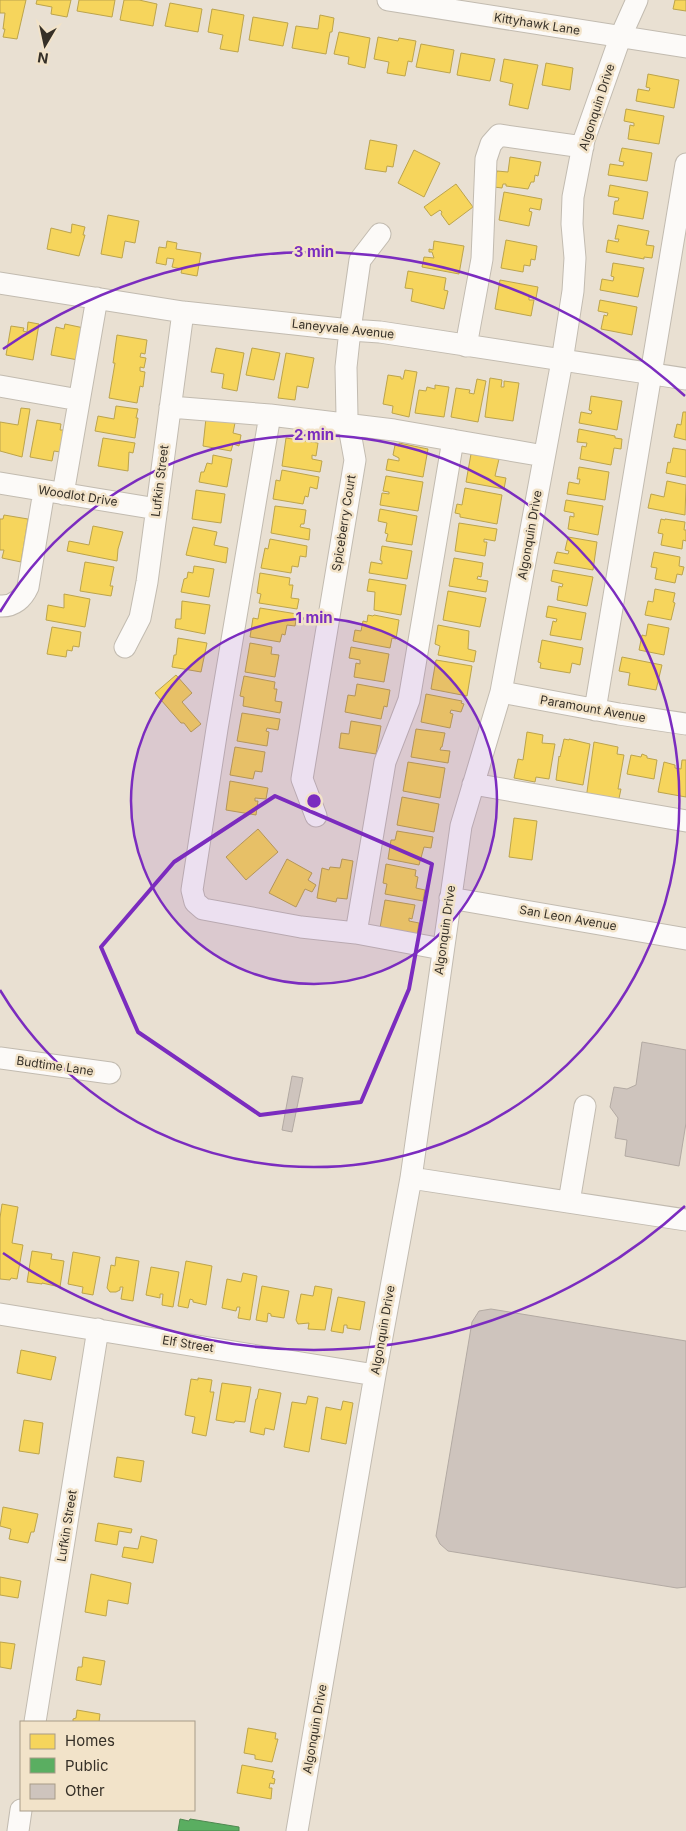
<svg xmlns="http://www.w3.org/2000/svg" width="686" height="1831" font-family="Inter,sans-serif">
  <rect width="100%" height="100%" fill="#e9e0d2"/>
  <!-- homes -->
  <path fill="#f6d55c" stroke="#bca44c" d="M0 0H26L17 39 3 37 5 29H3L5 13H0Z
    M37 0H71L67 17 51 14 52 7 36 4Z
    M79 0H115L112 17 77 11Z
    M124 0H139L157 4 153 26 120 20Z
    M675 0H686V11L673 9Z
    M170 3 202 9 198 32 165 26Z
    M212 9 244 15 238 52 220 49 223 35 208 32Z
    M320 15 334 18 332 32H330L326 54 292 48 296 26 318 29Z
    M253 17 288 23 283 46 249 40Z
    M339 32 370 38 365 68 348 64 349 57 334 54Z
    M378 37 398 41 399 38 416 41 412 62 408 61 405 76 387 73 389 62 374 59Z
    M421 44 454 50 450 73 416 67Z
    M461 53 495 59 490 81 457 75Z
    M504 59 538 65 528 109 509 105 513 84 500 81Z
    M546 63 573 68 570 90 542 85Z
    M648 74 679 80 674 108 636 101 638 89 649 91 650 88 646 87Z
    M626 109 664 116 659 144 628 139 630 125 634 126V123L624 121Z
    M370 140 397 145 393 167 387 166 386 172 365 169Z
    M622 148 652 153 647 181 608 175 610 164 623 166 624 162 619 161Z
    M414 150 440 163 424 197 398 183Z
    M510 157 541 162 538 176 535 175 534 182H531L528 189 506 186V184H503L502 188 494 187 497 171 508 172Z
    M456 184 473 207 449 225 441 214 442 212 440 210 431 216 424 207Z
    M610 185 648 192 643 219 613 214 615 201H618L619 198 608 196Z
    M504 192 542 199 540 210 530 208 529 211 532 212 529 226 499 220Z
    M108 215 139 221 135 243 125 241 122 258 101 254Z
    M72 224 85 227 83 235H85L79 256 47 249 51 228 71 233Z
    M618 225 649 231 646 245 654 246 652 258 644 257V259L606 252 608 240 618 242 619 239H615Z
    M506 240 537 246 535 260 531 259 530 266 524 265 523 272 501 268Z
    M167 241 177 243 176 249 201 253 197 276 181 273 182 269 172 267 174 259 167 258 166 265 156 263 159 247 166 248Z
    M434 241 464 246 459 274 422 267 424 257 434 258 432 252H429V249L433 250Z
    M613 263 644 268 638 297 600 290 602 279 613 281 614 277 611 276Z
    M408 271 446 278 444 290 448 291 444 309 411 301 413 289 405 288Z
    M500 280 538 287 536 298 529 297V300H534L531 316 495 309Z
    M600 300 637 307 632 335 601 329 604 315 607 316 608 313 598 311Z
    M28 322 39 324 33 360 6 355 11 326 24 328 23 331 27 332Z
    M65 324 84 328 78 360 51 355 56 327 64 329Z
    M117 335 147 340 145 354 141 353 140 357 146 358 144 368 140 367V371L145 372 143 387 140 386 137 403 109 398 115 363H113Z
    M216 348 244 353 237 391 222 388 224 374 211 372Z
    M252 348 280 353 274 380 246 375Z
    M286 353 314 358 308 388 297 386 295 400 278 398Z
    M405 370 417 372 409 417 392 413 393 406 383 404 388 375 401 377V379H403Z
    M490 378 502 380 501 387H504V381L519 383 513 421 485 417Z
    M477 379 486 381 478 422 451 417 456 388 470 390 469 393 474 394Z
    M435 385 449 387 444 417 415 413 419 390 426 391 427 387 435 389Z
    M591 396 622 401 617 430 579 423 581 412 591 414 592 411 589 410Z
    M116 406 138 409 136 418H138L135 438 95 431 98 416 114 419Z
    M21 408 30 409 22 457 0 451V422L18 425Z
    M683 412H686V440L674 437 677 424 681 425Z
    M206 418 235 423 233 433 241 435 239 446 233 444 231 451 203 446Z
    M37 420 61 424 60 430H64L60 452 54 451 52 461 30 457Z
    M579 429 615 436V438L622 439 621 449 614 448 611 465 580 459 582 446 586 447 587 443 577 442Z
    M103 438 135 443 133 453 129 452 128 471 98 466Z
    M286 438 318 443 316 456 312 455V459L322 461 320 472 282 466Z
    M399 443 428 449 423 477 386 470 388 459 399 461V458L393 455 395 445 399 446Z
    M673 448 686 450V477L666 473 668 462 670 463Z
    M471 454 499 459 495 476 506 478 504 489 466 482Z
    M213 455 232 459 227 487 199 482 201 472H204L207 463 212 464Z
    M579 467 609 472 605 500 567 494 569 482 579 484 580 479H577Z
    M282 470 319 477 317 489 310 487 308 497 305 496 303 504 273 499 276 480 280 481Z
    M386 476 423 482 418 511 380 505 382 493 389 494V492L383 491Z
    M667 481 686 485 685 515 648 508 651 494 664 497Z
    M465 488 502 495 497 524 460 517V514L455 513 457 504 462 505Z
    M196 490 225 494 221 523 192 519Z
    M566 500 603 506 598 535 568 529 570 516 574 517V513L564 511Z
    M275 506 306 510 304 524H301L300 527 310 529 309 540 271 533Z
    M380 509 417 516 412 545 386 541 388 534 385 533 387 523 378 521Z
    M4 515 28 519 21 562 2 558 4 550H0V519H3Z
    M661 519 665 520V519L685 522 684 530H686V541L683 540 682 549 661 545 663 534 658 533Z
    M459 523 497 529 495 541 484 539V542H487L485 556 455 551Z
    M93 526 123 532 118 549 117 561 67 551 69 541 89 545Z
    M193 527 217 532 214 545 228 548 226 563 186 555Z
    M568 537 597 542 593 570 554 563 557 552 568 554 569 551 565 550Z
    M270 539 307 546 306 557 300 556 298 567 292 566 291 573 261 568 265 548 268 549Z
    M382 546 412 551 407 579 369 573 371 562 382 564V561L380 560Z
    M654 552 680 557 679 566 684 567 682 575 677 574 675 583 655 579 657 568 651 567Z
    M454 558 483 563 481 577 478 576 477 579 488 581 486 592 449 586Z
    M85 562 114 567 110 586H113L111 596 80 591Z
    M194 566 214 569 209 597 181 592 184 579 187 578 188 572 193 573Z
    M553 570 593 577 587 606 557 600 559 586 562 587 563 584 551 581Z
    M260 573 290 578 289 585H293L291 598 299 599 297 609 259 603 261 594 257 593Z
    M369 579 406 585 401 615 374 610 375 592 367 591Z
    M655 589 675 593 673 602 675 603 671 620 645 615 648 601 653 602Z
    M448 591 486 598 480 627 443 620Z
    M64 594 90 599 85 627 46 620 48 605 64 608Z
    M182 601 210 605 205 634 175 628 176 619H181Z
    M548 606 586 613 581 640 550 635 553 621 556 622 557 619 546 617Z
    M260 608 297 614 295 626 287 625 285 635 282 634 280 642 250 637 253 618 258 619Z
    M368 615 373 616 374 615 399 620 396 639 392 638 390 648 353 641 355 630 361 631 363 621 367 622Z
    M648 624 669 628 664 655 639 650 642 635 646 636Z
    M438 625 469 631 468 649 476 651 474 662 438 655 440 646 435 644Z
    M52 627 81 632 79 647 73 646 72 651 67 650 66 657 47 654Z
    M178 638 207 643 201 672 172 667 174 655H176Z
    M542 640 583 648 580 665 572 663 570 673 540 668 541 663 538 662Z
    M250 643 272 647 271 654 279 655 275 677 245 672Z
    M351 647 389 654 384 682 354 677 356 663 360 664V660L349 658Z
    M622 657 662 665 656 690 628 685 630 673 619 671Z
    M436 660 472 666 467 696 431 689Z
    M176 675 192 693 182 702 201 724 191 732 184 723H181L155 693Z
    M244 676 275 682 274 689H277L275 701 282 702 280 713 243 706 244 697 240 696Z
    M357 684 390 690 387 707 384 706 381 719 345 712 348 695 355 696Z
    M426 694 462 701 461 703 464 704 461 712 451 710 450 713 453 714 450 728 421 722Z
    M242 713 280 719 278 730 267 728 266 731 269 732 267 746 237 741Z
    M351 721 381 726 376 754 339 748 341 733 349 734Z
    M416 729 445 733 442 747H441L440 750 450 751 448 763 411 757Z
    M527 732 543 735 542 743 555 744 549 779 536 777 535 782 514 778 518 759 523 760Z
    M564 739 569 740V739L590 744 583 785 556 780 559 756 560 757Z
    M594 742 618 747 617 754 624 755 618 789H621L618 803 586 799Z
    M235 747 265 752 262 772 255 771 253 779 230 775Z
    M642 754 647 756V758L657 760 654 779 627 774 631 755 641 757Z
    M682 760H686V797L658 792 664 762 675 765V768L681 769Z
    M408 762 445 768 440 798 403 791Z
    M230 781 268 788 266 799 255 798V801H258L256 815 226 810Z
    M402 797 439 804 434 832 397 825Z
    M514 818 537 821 532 860 509 857Z
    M258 829 278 852 246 880 226 857Z
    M397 831 433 837 431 848 424 847 419 865 388 859 391 840H395Z
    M287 859 312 873 308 880 316 885 312 892 305 889 296 907 269 893Z
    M342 859 353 861 347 899 337 898 336 902 317 898 322 868 329 870 330 867 340 868Z
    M386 864 416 870 415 876 418 877 416 888 425 890 423 901 385 894 387 884 383 883Z
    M385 900 415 905 412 919 409 918V921L419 923 417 935 380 928Z
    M2 1204 18 1207 12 1243 23 1245 17 1279 11 1278 10 1280 0 1279V1218Z
    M32 1251 52 1254 51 1259 64 1261 60 1287 42 1283V1284L27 1282Z
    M73 1252 100 1257 93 1295 82 1293 83 1287 68 1284Z
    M116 1257 139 1261 133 1301 121 1299 123 1287H120V1290L116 1292H110L107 1288 111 1265 115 1266Z
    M186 1261 212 1266 206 1305 193 1302V1300L190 1299 188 1308 178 1306Z
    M151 1267 179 1272 173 1307 162 1305 163 1294H160V1298L146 1295Z
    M243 1273 257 1276 250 1320 238 1318 240 1307H237L236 1311 222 1308 227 1279 241 1282Z
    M262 1286 289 1291 284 1318 271 1316V1314L268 1313 267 1322 256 1320Z
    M315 1286 332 1289 325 1330 308 1329 309 1323 298 1324 296 1320 301 1294 313 1296Z
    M338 1297 365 1302 360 1330 347 1328V1325H344L343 1333 331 1331Z
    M21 1350 56 1357 51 1380 17 1373Z
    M198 1378 212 1380 210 1392H214L206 1436 192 1433 195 1417 185 1415 191 1379 198 1380Z
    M222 1383 251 1387 245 1422 235 1421 234 1423 216 1420Z
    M259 1389 281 1393 274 1430 265 1428 264 1435 250 1432 256 1399H257Z
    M308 1396 318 1398 309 1452 284 1447 292 1402 306 1404Z
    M343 1401 353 1403 346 1444 321 1439 326 1407 341 1410Z
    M24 1420 43 1423 39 1454 19 1451Z
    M117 1457 144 1461 141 1482 114 1477Z
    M3 1507 38 1514 34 1532H31L28 1543 9 1539 11 1529 0 1526Z
    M98 1523 132 1529 131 1533 119 1531 117 1545 95 1541Z
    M141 1536 157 1540 153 1563 122 1557 124 1547 138 1549Z
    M91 1574 131 1583 128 1604 108 1600 106 1616 85 1612Z
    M0 1577 21 1581 18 1598 0 1595Z
    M0 1642 15 1644 11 1669 0 1667Z
    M83 1657 105 1661 101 1685 76 1680 78 1667H82Z
    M77 1710 100 1714 99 1722H73V1719L76 1718Z
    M248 1728 276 1733 275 1739H278L272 1762 255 1759V1755L244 1753Z
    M242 1765 274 1771 272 1778 275 1779 274 1784 270 1783 269 1788H272L271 1799 237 1793Z"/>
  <!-- public -->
  <path fill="#5aae61" stroke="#4f8850" d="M180 1819 189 1821 190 1819 239 1827V1831H178Z"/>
  <!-- building -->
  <path fill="#cec4bd" stroke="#b3aaa3" d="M642 1042 686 1050V1123L679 1166 625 1156 627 1140 615 1138 618 1118 610 1107 614 1087 627 1089 636 1085Z
    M292 1076 303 1078 292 1132 282 1130Z
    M491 1309 686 1341V1587L677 1588 448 1551 440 1544 436 1536 472 1322 479 1311Z"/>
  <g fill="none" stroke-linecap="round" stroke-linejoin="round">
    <defs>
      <path id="minor" d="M388 0 686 47
        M0 283 183 312 350 330 380 332 686 379
        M466 346 482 259 486 159 491 144 499 135 583 147
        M0 386 79 400
        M170 407 270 415 394 430 544 456
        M270 415 217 729 192 890 195 902 203 909 301 927 356 933 442 949
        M0 483 157 509
        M63 494 97 298
        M0 606C14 607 23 598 28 587L44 491
        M125 647 140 618 147 582 183 312
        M501 692 619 714 686 724
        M595 710 686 164
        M473 784 686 821
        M316 816 302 779 355 460 347 416 346 367 350 330 360 260 380 234
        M450 898 686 939
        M356 933 385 762 409 700 453 440
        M0 1058 110 1073
        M411 1178 686 1220
        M569 1202 585 1106
        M0 1314 375 1375
        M35 1722 98 1329
        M18 1831 21 1810
        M297 1831 375 1375 411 1178 461 826 501 692 562 361 573 291 575 258 572 224 573 197 584 140 620 38 637 0"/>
    </defs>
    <!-- minor casing -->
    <use href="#minor" stroke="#c2bbb0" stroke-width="23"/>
    <!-- minor -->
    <use href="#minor" stroke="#fcfaf8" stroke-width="21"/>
  </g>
  <!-- marked area -->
  <path fill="none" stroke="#7b2cbf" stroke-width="4" stroke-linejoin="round" d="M275 796 432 864 409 989 361 1102 260 1115 138 1032 101 947 174 862Z"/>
  <!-- distance rings -->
  <circle cx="314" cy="801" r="183" fill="#7b2cbf" fill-opacity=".12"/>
  <g fill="none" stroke="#7b2cbf" stroke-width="2.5">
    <circle cx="314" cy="801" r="183"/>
    <path d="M0 612A366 366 0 1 1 0 990"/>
    <path d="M685 1206A549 549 0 0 1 3 1253M3 349A549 549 0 0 1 685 396"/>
  </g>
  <g text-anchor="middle" stroke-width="5" stroke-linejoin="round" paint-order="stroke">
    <!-- street labels -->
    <g font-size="12" fill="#363027" stroke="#f2e3c9">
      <text transform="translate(537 24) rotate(9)" y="4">Kittyhawk Lane</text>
      <text transform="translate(597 107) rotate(-72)" y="4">Algonquin Drive</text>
      <text transform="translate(343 329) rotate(6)" y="4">Laneyvale Avenue</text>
      <text transform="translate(160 481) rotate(-83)" y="4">Lufkin Street</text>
      <text transform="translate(78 496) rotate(9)" y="4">Woodlot Drive</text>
      <text transform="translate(344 523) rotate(-81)" y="4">Spiceberry Court</text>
      <text transform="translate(530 535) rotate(-80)" y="4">Algonquin Drive</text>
      <text transform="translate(593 709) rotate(10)" y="4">Paramount Avenue</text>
      <text transform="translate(568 918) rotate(10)" y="4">San Leon Avenue</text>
      <text transform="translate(445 930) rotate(-82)" y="4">Algonquin Drive</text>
      <text transform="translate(55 1066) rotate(8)" y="4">Budtime Lane</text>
      <text transform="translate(383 1330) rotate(-80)" y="4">Algonquin Drive</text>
      <text transform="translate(188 1344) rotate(9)" y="4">Elf Street</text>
      <text transform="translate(67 1526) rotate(-81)" y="4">Lufkin Street</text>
      <text transform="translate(315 1729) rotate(-80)" y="4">Algonquin Drive</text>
    </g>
  </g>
  <circle cx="314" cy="801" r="8" fill="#7b2cbf" stroke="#f2e3c9" stroke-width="2.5"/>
  <g font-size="15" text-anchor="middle" font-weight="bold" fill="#7b2cbf" stroke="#f2e3c9" stroke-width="5" stroke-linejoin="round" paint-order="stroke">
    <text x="314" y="257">3 min</text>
    <text x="314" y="440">2 min</text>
    <text x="314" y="623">1 min</text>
  </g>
  <!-- legend -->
  <rect x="20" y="1721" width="175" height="90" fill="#f2e3c9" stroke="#a79b88"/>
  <rect x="30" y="1734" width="25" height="15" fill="#f6d55c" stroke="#a79b88"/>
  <text x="65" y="1746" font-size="15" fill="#363027">Homes</text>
  <rect x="30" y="1758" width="25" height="15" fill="#5aae61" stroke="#a79b88"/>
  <text x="65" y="1771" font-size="15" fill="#363027">Public</text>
  <rect x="30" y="1784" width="25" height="15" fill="#cec4bd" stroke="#a79b88"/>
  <text x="65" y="1796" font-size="15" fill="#363027">Other</text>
  <!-- north arrow -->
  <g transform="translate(45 45) rotate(189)" stroke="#f2e3c9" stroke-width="4" paint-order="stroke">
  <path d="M0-4L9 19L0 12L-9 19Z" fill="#363027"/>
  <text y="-8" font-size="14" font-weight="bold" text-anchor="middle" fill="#363027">N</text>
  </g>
</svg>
